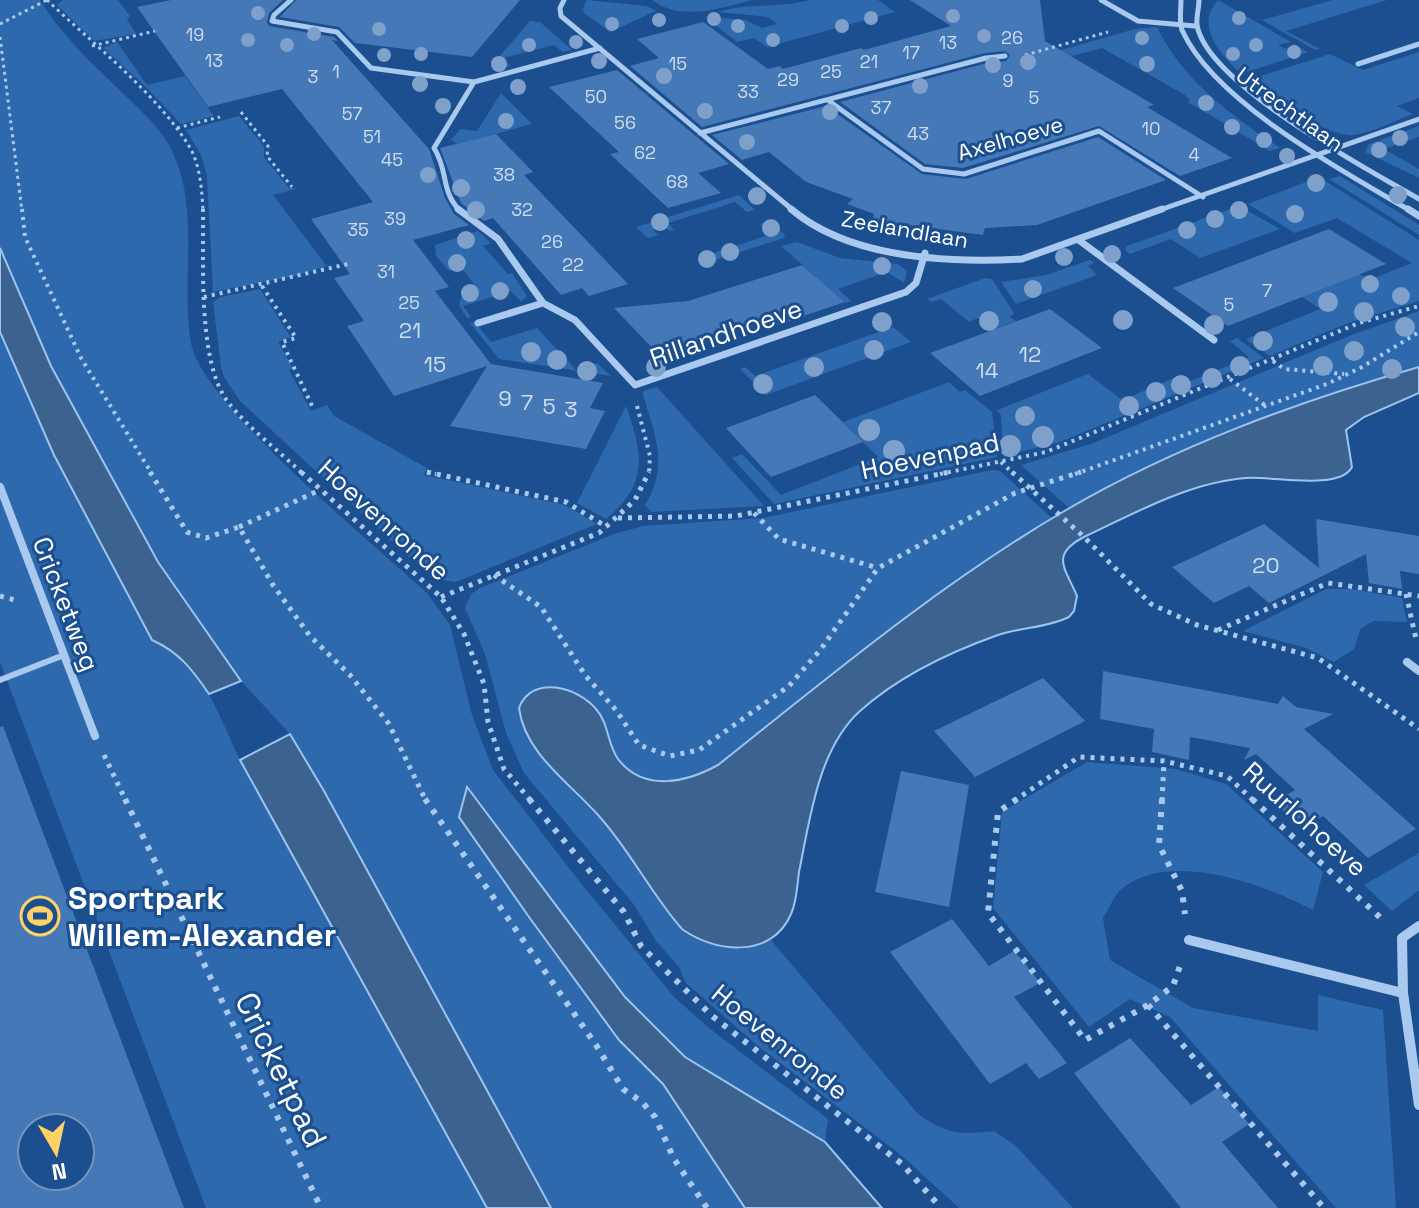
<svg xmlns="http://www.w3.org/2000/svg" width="1419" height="1208" font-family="'Space Grotesk',sans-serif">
  <rect width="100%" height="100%" fill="#1b4f8f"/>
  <!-- green -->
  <path fill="#2e69ad" d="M0 0H40C63 38 97 68 129 99 143 113 159 127 169 145 202 205 180 278 191 343 200 402 377 547 427 593L450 625 472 715 493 770 576 877 674 997 709 1028 828 1119 825 1142 685 1057 625 997 467 788 460 817 529 917 619 1040 663 1084 745 1208H551L290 734 241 681 158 562 51 366 0 248Z
    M63 0H118L130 16 127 19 136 34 94 41 57 5Z
    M587 0 647 6 656 11 610 32 584 13 583 8Z
    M652 0H752C721 8 681 22 652 0Z
    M810 0H878L895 12 767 47 754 38 737 42 705 17 746 20 762 28 777 24 768 17 718 12C748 3 779 8 810 0Z
    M1218 0 1291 42 1278 45 1286 49 1294 44 1308 52 1241 74C1221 54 1194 27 1218 0Z
    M1333 0H1387L1286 31 1320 49 1315 50 1262 20Z
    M530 21 540 22 572 50 563 52 554 45 503 58 510 66 495 70 491 66Z
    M1157 27C1183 81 1232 116 1280 148L1270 151 1188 102 1190 100 1185 95 1102 48 1071 56 1026 60 1135 29Z
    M117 42 147 85 185 76 214 116 181 124 145 86 103 48Z
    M1419 52V98L1397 106 1413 114C1394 121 1374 132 1354 135 1328 139 1273 96 1254 78L1330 54 1363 70Z
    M501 93 532 124 458 144 451 140 460 129 477 131Z
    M239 116 264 146V157L289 188H299L273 195 326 265 332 264 295 276 213 292 207 176 201 155 186 130Z
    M1419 126V137L1384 149 1419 169V178L1365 152 1369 144Z
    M1340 176 1419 225V235L1329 179Z
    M1319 177 1419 240V301L1348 323 1270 356 1246 339 1320 309 1279 281 1335 259 1369 280 1412 263 1337 218 1295 233 1248 204Z
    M739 195 755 210 747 212 735 202 668 223 674 230 670 231 664 226 653 230 658 235 648 238 636 227Z
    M1239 206 1280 229 1200 258 1171 239 1130 254 1125 250 1127 246Z
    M769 221 785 235 784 238 706 263 698 258 772 234 760 224Z
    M478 231 491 243 483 246 508 274 512 273 527 296 521 302 511 291 463 306 471 317 467 318 459 305 464 288 474 284 461 267 449 271 436 256 435 245Z
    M797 242 840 258 898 264 907 271 904 283 887 272 838 289 851 301 846 303 781 246Z
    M1090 260 1094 263 1088 266 1097 275 1016 304 1001 282 1046 275Z
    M985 278 992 279 1014 313 1010 317 1016 321 992 330 978 318 969 322 941 299 932 302 927 299Z
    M260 289 291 337 278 342 293 368 289 370 311 411 327 405 334 416 427 468 424 475 565 505 597 524 456 582 440 580 412 560 240 401 224 377 221 367 213 302 220 297Z
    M1419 311V367L1257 420 1161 460 1069 508 1021 465 1091 444 1349 336Z
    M475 322 491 342 537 328 576 370 597 363 611 376 499 359 470 323Z
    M893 327 911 342 766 395 740 369 745 367 755 376Z
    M0 332 54 455 152 639C203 663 217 712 240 760L487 1208H206L0 662Z
    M1237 338 1264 358 1060 442 1003 456 1001 416 997 410 1088 374 1122 400 1174 378 1186 383 1249 357 1230 341Z
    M949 382 960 392 965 390 992 412 997 457 774 504 732 458 742 454 781 495 878 457 843 422Z
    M657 387 764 506 651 512 645 505C669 467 655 434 643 395V391Z
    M626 406C643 454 649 484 606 519L577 503Z
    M992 470 1000 471 1052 518C936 594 826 677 718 765 688 782 642 793 617 758 604 738 605 715 586 699L571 788 599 816 682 929 740 949 771 940 918 1114C947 1134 960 1135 994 1131L1016 1146 1073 1208H959L901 1155 758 1046 686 983 679 967 656 941 635 906 524 773 506 733 485 654 465 608 471 594 480 588 614 534 643 526 763 518Z
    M1326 589H1351L1402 598 1407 622 1374 621 1361 628 1354 649 1334 662 1306 648 1243 631Z
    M1087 762 1176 769 1226 784 1323 872 1313 910C1266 885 1173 850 1124 887 1115 893 1109 909 1103 918L1110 960 1193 1008 1318 1031V995L1383 1010 1396 1208H1336L1170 1017 1130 999 1089 1027 993 908 1002 812Z
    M1419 853V890L1392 911 1364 885Z"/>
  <!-- water -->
  <path fill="#3c6290" stroke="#9cc4f0" stroke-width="2" d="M0 248 51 366 158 562 241 681 209 694C192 669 179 652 152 640L54 455 0 332Z
    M1419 367V393L1364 417 1346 430 1352 467C1340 491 1271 476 1246 478 1190 482 1135 513 1084 537 1049 555 1066 569 1077 596L1074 611 1069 617C1047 628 1021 627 998 635 950 652 899 676 860 711 818 749 810 819 799 872 797 886 797 901 791 914 772 959 715 953 682 929 651 894 630 850 598 815 569 782 525 754 519 708 532 674 578 687 596 709 609 723 607 744 618 759 644 793 687 782 718 765 830 676 941 583 1066 510 1176 446 1297 402 1419 367Z
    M290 734 324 791 551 1208H487L240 760Z
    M467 787 625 997 685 1057 825 1142 882 1208H745L663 1084 619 1040 529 917 459 817Z"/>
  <!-- building -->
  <path fill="#4478b7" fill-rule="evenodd" d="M171 0H283L269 13 267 22 269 26 334 37 338 41 332 40 429 149 445 198 454 214 469 225 413 240 449 287 435 291 478 347 491 364 603 383 590 408 605 411 586 449 450 426 487 366 394 396 347 326 364 321 334 278 350 274 311 219 373 202 282 89 208 107 137 7Z
    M296 0H520L472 57 355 43 339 27 280 17Z
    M910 0H1040L1045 41 1154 105 1147 107 1232 158 1180 176 1099 126 963 168 925 164 840 102 987 63 1006 61 1010 55 1005 51 985 53 702 127 630 66 659 58 637 39 703 22 768 69 780 66 783 69 861 48 864 50 951 26Z
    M617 70 729 164 698 173 721 193 668 208 610 154 619 152 549 87Z
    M826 106 922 174 966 179 1098 137 1166 180 1037 225 985 228 983 235 872 220 874 214 847 204 853 199 806 182 769 152 742 160 712 135Z
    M496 134 533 172 524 175 628 284 589 296 582 288 561 295 493 218 484 221 461 203 440 148Z
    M1329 229 1386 264 1228 326 1173 288Z
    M802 265 845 302 771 327 764 320 660 356 614 308 688 301Z
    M1050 309 1102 348 980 396 930 353Z
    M815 395 863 442 771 477 726 428Z
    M1316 519 1419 536V574L1400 571 1402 589 1369 583 1366 554 1269 603 1249 586 1214 603 1172 567 1264 524 1319 568Z
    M1103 671 1278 704 1283 696 1296 707 1333 714 1304 729 1416 829 1368 858 1323 816 1302 828 1274 802 1295 790 1256 754 1244 760 1250 748 1190 737 1189 760 1152 752 1154 729 1100 719Z
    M1043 678 1085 721 975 777 934 731Z
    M3 726 184 1208H0V727ZM32 1128H80V1176H32Z
    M901 771 969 785 949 907 875 892Z
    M952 919 989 966 1014 951 1027 966 1040 983 1014 997 1067 1063 1039 1079 1026 1063 990 1084 890 952Z
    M1130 1038 1191 1105 1219 1087 1249 1124 1222 1142 1278 1208H1181L1074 1073Z"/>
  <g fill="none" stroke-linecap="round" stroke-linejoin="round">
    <!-- path-far3 -->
    <path stroke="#a9c9ee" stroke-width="3" stroke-dasharray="3 4" stroke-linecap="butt" d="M47 0C92 43 156 93 189 146 200 164 202 190 203 211
      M0 24 47 0
      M0 37 22 211
      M92 46 155 31
      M1025 55 1108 32
      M241 112 268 146 267 156 292 187
      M177 128 220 117"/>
    <!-- path-far2 -->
    <path stroke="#a9c9ee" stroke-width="4" stroke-dasharray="3 5" stroke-linecap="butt" d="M22 209 25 237 81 358 152 474
      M203 209C204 260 197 362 228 402 248 428 279 451 303 474
      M262 286 296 338 282 342 313 408
      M204 297 348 264
      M1273 361 1284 369 1344 374
      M1230 379 1267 407
      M637 406 650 456 649 474
      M1001 462 1014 474
      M427 472 436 474
      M940 474 1046 452 1359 323 1419 306
      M1075 474 1327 384 1362 367 1419 332"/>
    <!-- path-far1 -->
    <path stroke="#a9c9ee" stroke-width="5" stroke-dasharray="4 6" stroke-linecap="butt" d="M150 472 187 532 206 538 239 527 273 585 310 636 350 675 389 724 426 801
      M301 472 441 597 464 634 484 684 488 722 504 769 531 801
      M427 472 566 502 607 527
      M1012 472 1084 537 1151 604 1197 625 1318 658 1419 729
      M754 513 779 539 878 568
      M618 518 736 516 950 472
      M239 527 320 490
      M494 575 541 607 585 675 616 710 639 745 670 756 699 750 789 686 821 649 878 568 1015 493 1081 472
      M1406 594 1416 639
      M0 596 18 601
      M441 597 599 533 635 500 649 472
      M1218 630 1328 583 1419 596
      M104 755 126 801
      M1014 801 1079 757 1164 761 1227 776 1254 801
      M1162 801 1164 761"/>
    <!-- path -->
    <path stroke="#a9c9ee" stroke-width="6" stroke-dasharray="5 8" stroke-linecap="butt" d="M125 799 321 1208
      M425 799 596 1045 623 1089 642 1102 655 1117 674 1159 707 1208
      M529 799 624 912 641 946 711 1015 902 1164 941 1208
      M1017 799 998 812 988 913 1085 1040 1148 1005 1173 986 1181 963
      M1162 799 1159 845 1182 891 1185 914
      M1252 799 1385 922
      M1148 1005 1324 1208"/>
    <!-- service -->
    <path stroke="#a9c9ee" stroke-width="6" d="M0 680 64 655"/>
    <!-- minor-far3 -->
    <path stroke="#a9c9ee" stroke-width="5" d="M291 0 274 15 272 21 337 32 371 68 474 82 434 148C449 172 440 190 460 211
      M564 0 560 8 561 16 794 211
      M1101 0 1138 21 1195 26
      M1181 0C1181 9 1179 22 1182 30 1214 102 1344 172 1411 211
      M1199 0C1199 8 1196 17 1197 25 1207 84 1369 170 1419 199
      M1358 64 1419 44
      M474 82 600 48
      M829 101 923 169 964 174 1099 131 1203 197
      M700 133 986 58 1005 56
      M1157 211 1419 119"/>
    <!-- minor-far2 -->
    <path stroke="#a9c9ee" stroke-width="7" d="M458 209 498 239 543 303 575 320 635 385 906 292 916 283 925 253
      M791 209C850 259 948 263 1022 259L1162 209
      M1408 209 1419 216
      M1080 241 1214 340
      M478 323 543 303"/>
    <!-- minor-far1 -->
    <path stroke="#a9c9ee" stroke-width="8" d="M0 487 95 736
      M1407 662 1419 671"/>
    <!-- minor -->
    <path stroke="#a9c9ee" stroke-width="10" d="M1419 926 1402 938 1403 993 1419 1105
      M1189 940 1403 993"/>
  </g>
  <!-- trees -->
  <g fill="#7ea0ca">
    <circle cx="258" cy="13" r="7"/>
    <circle cx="953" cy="16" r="7"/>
    <circle cx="871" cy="18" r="7"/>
    <circle cx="1239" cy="18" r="7"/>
    <circle cx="714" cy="19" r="7"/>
    <circle cx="659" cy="20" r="7"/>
    <circle cx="612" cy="24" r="7"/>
    <circle cx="738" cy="26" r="7"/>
    <circle cx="842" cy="26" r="7"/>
    <circle cx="379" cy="29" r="7"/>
    <circle cx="314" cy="34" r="7"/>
    <circle cx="984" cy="36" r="7"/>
    <circle cx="1142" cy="38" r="7"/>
    <circle cx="248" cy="40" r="7"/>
    <circle cx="773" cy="40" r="7"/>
    <circle cx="576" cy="42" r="7"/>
    <circle cx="287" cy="45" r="7"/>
    <circle cx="529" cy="45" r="7"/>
    <circle cx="1256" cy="45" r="7"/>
    <circle cx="1294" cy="52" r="7"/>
    <circle cx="421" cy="54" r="7"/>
    <circle cx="1233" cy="54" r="7"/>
    <circle cx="384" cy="55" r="7"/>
    <circle cx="599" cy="61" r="8"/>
    <circle cx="1028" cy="62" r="8"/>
    <circle cx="499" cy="64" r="8"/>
    <circle cx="1147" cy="64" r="8"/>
    <circle cx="993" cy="65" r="8"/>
    <circle cx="664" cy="76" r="8"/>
    <circle cx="420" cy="84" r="8"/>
    <circle cx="920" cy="86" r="8"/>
    <circle cx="518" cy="87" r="8"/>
    <circle cx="1206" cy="103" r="8"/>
    <circle cx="443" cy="106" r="8"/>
    <circle cx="705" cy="111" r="8"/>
    <circle cx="830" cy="112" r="8"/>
    <circle cx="506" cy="121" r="8"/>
    <circle cx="1232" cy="127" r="8"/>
    <circle cx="1400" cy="138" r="8"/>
    <circle cx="1264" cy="140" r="8"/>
    <circle cx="747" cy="142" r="8"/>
    <circle cx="1379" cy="150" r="8"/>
    <circle cx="1287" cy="156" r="8"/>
    <circle cx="428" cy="175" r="8"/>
    <circle cx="1316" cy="183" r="9"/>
    <circle cx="461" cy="188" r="9"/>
    <circle cx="1398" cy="195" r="9"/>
    <circle cx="757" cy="196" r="9"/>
    <circle cx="476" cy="210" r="9"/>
    <circle cx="1239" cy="210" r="9"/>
    <circle cx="1295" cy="214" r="9"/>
    <circle cx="1215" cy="219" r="9"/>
    <circle cx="660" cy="222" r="9"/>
    <circle cx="771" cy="228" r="9"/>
    <circle cx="1187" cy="230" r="9"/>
    <circle cx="466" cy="240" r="9"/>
    <circle cx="730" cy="252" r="9"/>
    <circle cx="1112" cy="254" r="9"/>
    <circle cx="1064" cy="257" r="9"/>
    <circle cx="707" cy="259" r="9"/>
    <circle cx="457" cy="263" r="9"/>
    <circle cx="882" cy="266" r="9"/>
    <circle cx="1370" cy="284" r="9"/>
    <circle cx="1033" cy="289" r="9"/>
    <circle cx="500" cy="291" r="9"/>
    <circle cx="470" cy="293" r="9"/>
    <circle cx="1401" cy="296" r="9"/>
    <circle cx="1328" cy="302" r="10"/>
    <circle cx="1364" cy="312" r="10"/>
    <circle cx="1123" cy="320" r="10"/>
    <circle cx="989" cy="321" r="10"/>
    <circle cx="882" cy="322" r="10"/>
    <circle cx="1214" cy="325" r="10"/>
    <circle cx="1405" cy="327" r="10"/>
    <circle cx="1263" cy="341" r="10"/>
    <circle cx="874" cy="350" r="10"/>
    <circle cx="1354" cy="351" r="10"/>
    <circle cx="531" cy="352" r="10"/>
    <circle cx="557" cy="360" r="10"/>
    <circle cx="1240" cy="366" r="10"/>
    <circle cx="1323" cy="366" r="10"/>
    <circle cx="656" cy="367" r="10"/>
    <circle cx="814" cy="367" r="10"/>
    <circle cx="1392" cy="369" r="10"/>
    <circle cx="587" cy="371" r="10"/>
    <circle cx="1212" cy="378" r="10"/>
    <circle cx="763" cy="384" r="10"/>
    <circle cx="1181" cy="385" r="10"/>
    <circle cx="1156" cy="392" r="10"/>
    <circle cx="1129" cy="406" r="10"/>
    <circle cx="1025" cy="416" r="10"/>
    <circle cx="869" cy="430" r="11"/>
    <circle cx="1043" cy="437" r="11"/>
    <circle cx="1010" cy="446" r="11"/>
    <circle cx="894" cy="451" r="11"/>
  </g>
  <!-- icons -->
  <defs>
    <symbol id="stadium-ring" viewBox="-11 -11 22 22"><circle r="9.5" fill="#1b4f8f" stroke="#ffd166" stroke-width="1.5"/><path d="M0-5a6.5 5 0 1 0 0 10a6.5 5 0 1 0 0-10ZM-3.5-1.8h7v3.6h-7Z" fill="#ffd166"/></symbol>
  </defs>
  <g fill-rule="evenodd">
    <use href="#stadium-ring" x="18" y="894" width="44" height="44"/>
  </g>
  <g text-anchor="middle" stroke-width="6" stroke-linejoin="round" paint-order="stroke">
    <!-- far-number labels -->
    <g font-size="18" fill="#d0dded">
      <text x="195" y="41">19</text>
      <text x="1012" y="44">26</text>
      <text x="948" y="49">13</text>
      <text x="911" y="59">17</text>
      <text x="214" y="67">13</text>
      <text x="869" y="68">21</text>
      <text x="678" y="70">15</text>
      <text x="336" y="78">1</text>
      <text x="831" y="78">25</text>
      <text x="313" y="83">3</text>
      <text x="788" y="86">29</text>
      <text x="1008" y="87">9</text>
      <text x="748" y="98">33</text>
      <text x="596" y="103">50</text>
      <text x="1034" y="104">5</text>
      <text x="881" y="114">37</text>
      <text x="352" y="120">57</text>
      <text x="625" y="129">56</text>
      <text x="1151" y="135">10</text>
      <text x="918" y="140">43</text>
      <text x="372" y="143">51</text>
      <text x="645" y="159">62</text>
      <text x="1194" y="161">4</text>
      <text x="392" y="166">45</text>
      <text x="504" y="181">38</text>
      <text x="677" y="188">68</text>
      <text x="522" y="216">32</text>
      <text x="395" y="225">39</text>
      <text x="358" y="236">35</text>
      <text x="552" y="248">26</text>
      <text x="573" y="271">22</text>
      <text x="386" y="278">31</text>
      <text x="1267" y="297">7</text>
      <text x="409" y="309">25</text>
      <text x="1229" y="311">5</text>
    </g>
    <!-- far-street labels -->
    <g font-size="22" fill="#fff" stroke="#1b4f8f">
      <text transform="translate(1290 109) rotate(36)" y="8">Utrechtlaan</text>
      <text transform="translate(1010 138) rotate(-16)" y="8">Axelhoeve</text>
      <text transform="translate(905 229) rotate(10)" y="8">Zeelandlaan</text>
    </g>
    <!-- number labels -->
    <g font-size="22" fill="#d0dded">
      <text x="410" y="338">21</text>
      <text x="1030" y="362">12</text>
      <text x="435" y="372">15</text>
      <text x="987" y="378">14</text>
      <text x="505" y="406">9</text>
      <text x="527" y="410">7</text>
      <text x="549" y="414">5</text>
      <text x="571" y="417">3</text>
      <text x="1266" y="573">20</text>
    </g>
    <!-- street labels -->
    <g font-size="26" fill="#fff" stroke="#1b4f8f">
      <text transform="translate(726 333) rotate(-19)" y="9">Rillandhoeve</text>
      <text transform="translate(930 456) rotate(-12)" y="9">Hoevenpad</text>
      <text transform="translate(384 520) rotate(42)" y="9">Hoevenronde</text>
      <text transform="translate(66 604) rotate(69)" y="9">Cricketweg</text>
      <text transform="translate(1305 819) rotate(42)" y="9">Ruurlohoeve</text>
      <text transform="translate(780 1042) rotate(39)" y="9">Hoevenronde</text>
    </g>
    <!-- near-poi labels -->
    <g font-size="32" font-weight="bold" fill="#fff" stroke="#1b4f8f" text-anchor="start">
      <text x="68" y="909">Sportpark<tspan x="68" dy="37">Willem-Alexander</tspan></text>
    </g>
    <!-- near-street labels -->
    <g font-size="32" fill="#fff" stroke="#1b4f8f">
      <text transform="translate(281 1070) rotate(64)" y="11">Cricketpad</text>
    </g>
  </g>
  <!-- north arrow -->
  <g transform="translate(56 1152) rotate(171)"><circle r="38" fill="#1b4f8f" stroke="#7695bc" stroke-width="2"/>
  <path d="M0-6L14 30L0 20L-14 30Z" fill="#ffd166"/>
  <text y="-12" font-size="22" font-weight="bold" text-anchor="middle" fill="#ffffff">N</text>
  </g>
</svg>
